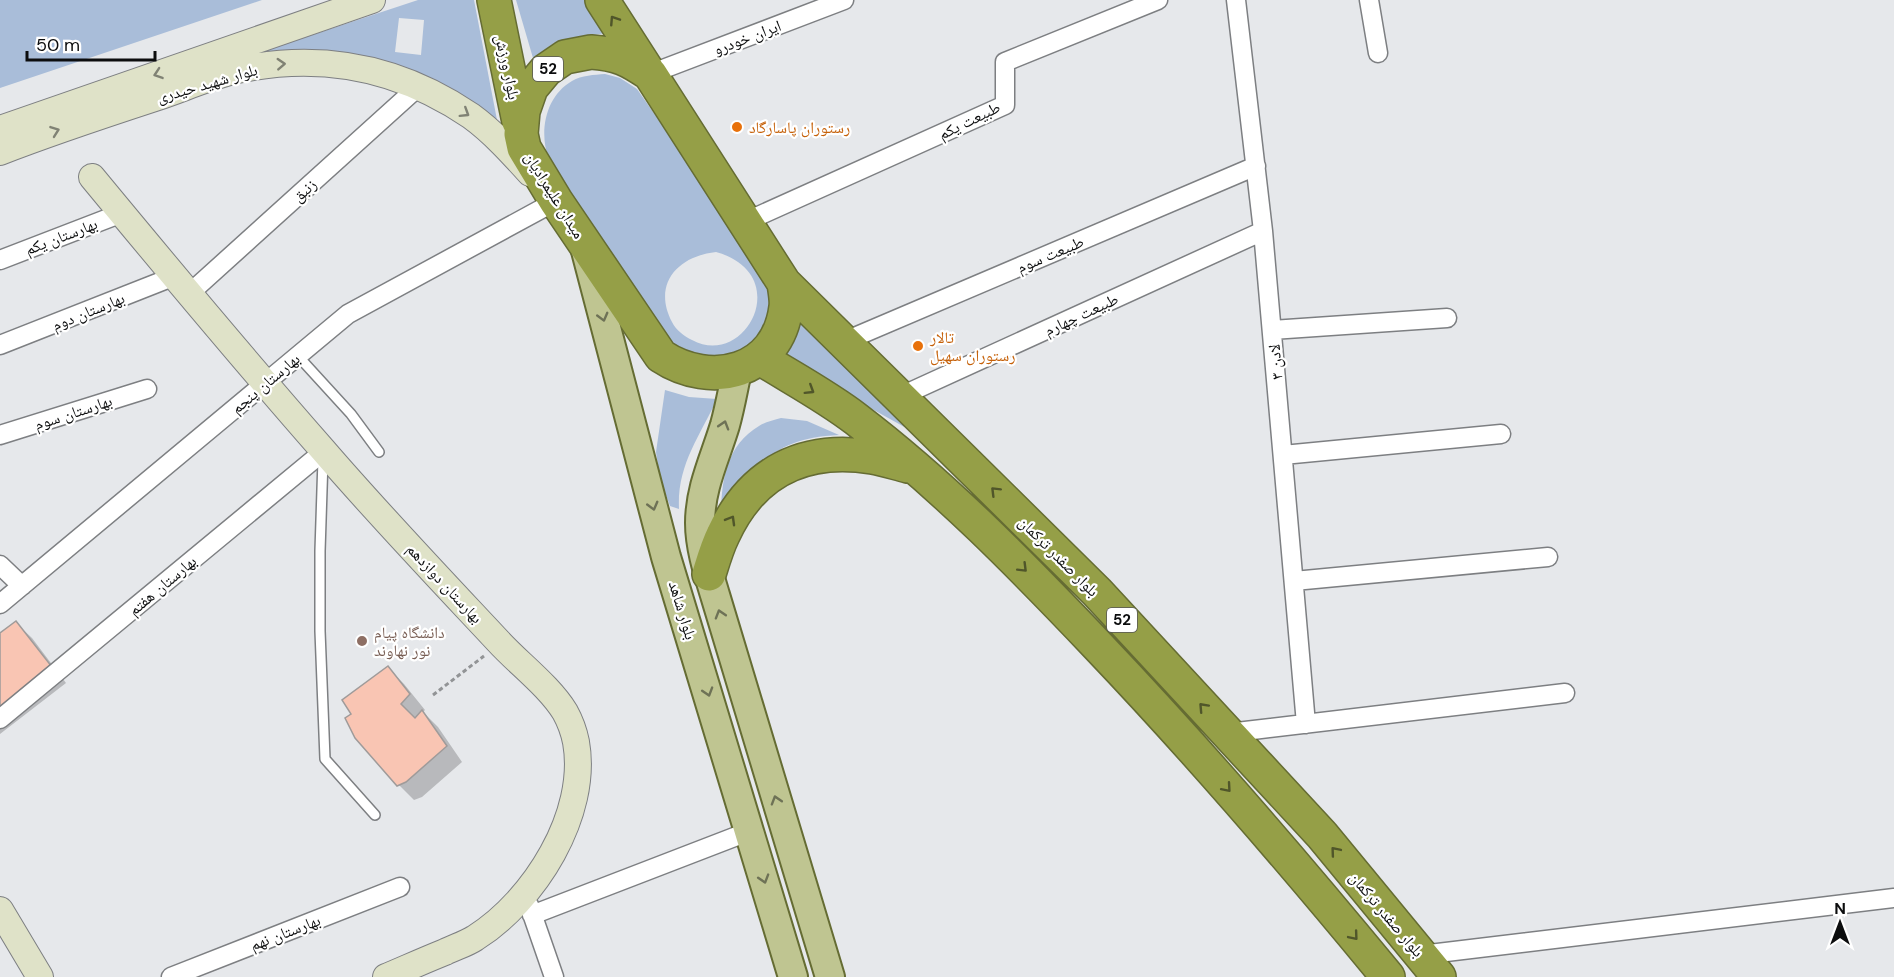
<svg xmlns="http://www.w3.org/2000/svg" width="1894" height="977" font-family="'DM Sans','Noto Naskh Arabic',sans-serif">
  <rect width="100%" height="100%" fill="#e6e8eb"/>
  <!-- green -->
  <path fill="#a9bdd9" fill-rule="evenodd" d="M0 0H262L0 88Z
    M418 0H474L497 120 452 94 337 52 306 50 234 61ZM399 18 424 20 421 55 395 52Z
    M516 0H588L606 33 575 38 554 43 533 58Z
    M605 74 620 78 637 89 764 270 774 302 764 331 736 356 724 360 687 356 671 342 657 326 548 157C539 130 546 96 572 81 582 75 594 75 605 74ZM716 252C795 274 746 369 692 340 684 336 676 330 672 322 652 284 678 256 716 252Z
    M800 318 908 429 784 360Z
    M665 390 689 397 717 399C699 438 677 465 679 509L670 506 660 479 656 452Z
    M781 418 807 421 839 435C773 438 760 464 721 511 722 478 727 445 759 426 765 422 774 420 781 418Z"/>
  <!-- shadow -->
  <path fill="#0003" d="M16 623 32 638 66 683 0 734V635Z
    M388 668 404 684 425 710 423 712 438 727 462 762 422 797 414 800 398 784Z"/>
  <!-- building -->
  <path fill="#f9c5b3" stroke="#9f9b9a" stroke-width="1.5" d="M16 621 52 667 0 707V633Z
    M388 666 410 694 401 704 415 718 422 710 447 746 406 782 397 786 355 738 345 718 351 714 342 700Z"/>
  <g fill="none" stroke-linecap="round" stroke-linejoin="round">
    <defs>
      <path id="lane" d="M298 356 351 414 379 452
        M323 459 320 551V631L325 759 375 815"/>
      <path id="street" d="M1236 0 1263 231 1306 724
        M1369 0 1378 53
        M650 74 844 0
        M745 222 1005 105V62L1158 0
        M0 260 122 213
        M190 293 418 87
        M1272 330 1447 318
        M843 342 1256 166
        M0 345 175 276
        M899 397 1263 231
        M0 435 147 389
        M1283 455 1501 434
        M0 565 22 586
        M1294 581 1548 557
        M0 604 348 314 556 201
        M0 719 324 451
        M1228 733 1565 693
        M529 905 554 977
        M532 915 750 831
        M1421 955 1894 898
        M171 977 400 887"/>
      <path id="secondary" d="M0 129 372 0
        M0 152C51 132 103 115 155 98 182 89 209 77 237 70 322 52 399 67 471 116 493 132 512 153 530 173
        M92 177C168 269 244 360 323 450 379 515 439 578 498 641 519 664 549 686 565 712 570 721 574 732 576 742 589 814 534 901 475 938 466 944 455 947 445 952 425 960 405 969 386 977
        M0 910 40 977"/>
      <path id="primary" d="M586 251 666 557 793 977
        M737 371C733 389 730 407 725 425 715 458 700 488 700 523 700 547 708 572 715 595L830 977"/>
      <path id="highway" d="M494 0 519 122
        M602 0 647 70
        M591 52C618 54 628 59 650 74L784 283C785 291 787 300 786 307 778 373 711 389 661 356L556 201 524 148 521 134 523 111 531 88 546 70 565 57Z
        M784 283 1097 592 1322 835 1439 977
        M760 358C792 378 826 396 856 419 944 486 1022 566 1098 646 1199 752 1295 864 1388 977
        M709 574C713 561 717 547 723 535 752 472 804 446 872 457 884 459 896 463 908 466"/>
    </defs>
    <!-- lane casing -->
    <use href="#lane" stroke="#7d7f82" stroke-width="12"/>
    <!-- street casing -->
    <use href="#street" stroke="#7d7f82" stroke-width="21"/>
    <!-- secondary casing -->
    <use href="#secondary" stroke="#7d7f82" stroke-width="28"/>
    <!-- primary casing -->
    <use href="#primary" stroke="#656c33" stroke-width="32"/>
    <!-- highway casing -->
    <use href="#highway" stroke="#656c33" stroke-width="36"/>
    <!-- path -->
    <path stroke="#929496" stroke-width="3" stroke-dasharray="4.5 3" stroke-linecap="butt" d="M433 695 484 656"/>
    <!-- lane -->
    <use href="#lane" stroke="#fff" stroke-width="9"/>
    <!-- street -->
    <use href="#street" stroke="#fff" stroke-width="18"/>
    <!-- secondary -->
    <use href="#secondary" stroke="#dfe2c8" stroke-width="26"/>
    <!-- primary -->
    <use href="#primary" stroke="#bfc591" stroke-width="28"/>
    <!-- highway -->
    <use href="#highway" stroke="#959f47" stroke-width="33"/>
  </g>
  <!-- one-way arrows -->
  <defs><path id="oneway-chevron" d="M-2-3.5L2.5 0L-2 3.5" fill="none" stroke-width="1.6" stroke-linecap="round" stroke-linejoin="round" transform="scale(1.5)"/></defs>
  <g stroke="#50562a">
    <use href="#oneway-chevron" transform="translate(614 20) rotate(-123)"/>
    <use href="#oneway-chevron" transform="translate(810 390) rotate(32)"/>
    <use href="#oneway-chevron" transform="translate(995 491) rotate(-135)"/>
    <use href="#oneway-chevron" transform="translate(731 520) rotate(-60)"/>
    <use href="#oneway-chevron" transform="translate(1023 568) rotate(45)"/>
    <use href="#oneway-chevron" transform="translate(1203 707) rotate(-133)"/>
    <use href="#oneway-chevron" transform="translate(1227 788) rotate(49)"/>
    <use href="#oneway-chevron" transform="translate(1335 851) rotate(-130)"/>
    <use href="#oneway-chevron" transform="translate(1354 936) rotate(50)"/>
  </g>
  <g stroke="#808274">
    <use href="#oneway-chevron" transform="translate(281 64) rotate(-3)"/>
    <use href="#oneway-chevron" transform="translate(158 74) rotate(161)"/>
    <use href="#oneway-chevron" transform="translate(465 113) rotate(32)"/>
    <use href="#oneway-chevron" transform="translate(55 131) rotate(-20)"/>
  </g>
  <g stroke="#6e7256">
    <use href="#oneway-chevron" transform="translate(603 317) rotate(75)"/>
    <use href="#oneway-chevron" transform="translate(724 425) rotate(-73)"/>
    <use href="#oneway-chevron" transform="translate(653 506) rotate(75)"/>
    <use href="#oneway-chevron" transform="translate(720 614) rotate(-107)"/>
    <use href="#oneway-chevron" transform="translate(708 692) rotate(73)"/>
    <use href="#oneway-chevron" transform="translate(776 800) rotate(-107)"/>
    <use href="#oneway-chevron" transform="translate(764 879) rotate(73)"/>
  </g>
  <!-- markers -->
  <g fill="#e8710a" stroke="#fff" stroke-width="2">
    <circle cx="737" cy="127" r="6"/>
    <circle cx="918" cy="346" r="6"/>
  </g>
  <circle fill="#8d6e63" stroke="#fff" stroke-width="2" cx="362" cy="641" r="6"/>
  <g text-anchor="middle" stroke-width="4.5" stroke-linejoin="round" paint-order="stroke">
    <!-- shield labels -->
    <g fill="#fff" stroke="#555656" stroke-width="1.5">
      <rect x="533" y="57" width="30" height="24" rx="4.5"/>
      <rect x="1107" y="608" width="30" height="24" rx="4.5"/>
    </g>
    <g font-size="15" font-weight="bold" fill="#0c0d0e">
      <text x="548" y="74">52</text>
      <text x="1122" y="625">52</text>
    </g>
    <!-- street labels -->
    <g font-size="16" fill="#0c0d0e" stroke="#fff">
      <text transform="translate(747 37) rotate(-21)" y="6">ایران خودرو</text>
      <text transform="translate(508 67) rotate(78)" y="6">بلوار ورزش</text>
      <text transform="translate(207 83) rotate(-16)" y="6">بلوار شهید حیدری</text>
      <text transform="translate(969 120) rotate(-26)" y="6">طبیعت یکم</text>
      <text transform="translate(304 190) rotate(-42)" y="6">زنبق</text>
      <text transform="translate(555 195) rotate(58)" y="6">میدان علیمرادیان</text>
      <text transform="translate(61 236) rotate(-21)" y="6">بهارستان یکم</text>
      <text transform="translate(1050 254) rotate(-23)" y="6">طبیعت سوم</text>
      <text transform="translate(88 311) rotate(-22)" y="6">بهارستان دوم</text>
      <text transform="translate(1081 314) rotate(-25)" y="6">طبیعت چهارم</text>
      <text transform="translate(1275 362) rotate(-95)" y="6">لادن ۳</text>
      <text transform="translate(265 383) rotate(-40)" y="6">بهارستان پنجم</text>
      <text transform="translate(73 412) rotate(-18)" y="6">بهارستان سوم</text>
      <text transform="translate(1059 556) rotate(45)" y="6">بلوار صفدر ترکمان</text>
      <text transform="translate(445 583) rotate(47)" y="6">بهارستان دوازدهم</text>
      <text transform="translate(162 585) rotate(-40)" y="6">بهارستان هفتم</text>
      <text transform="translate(683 610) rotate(73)" y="6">بلوار شاهد</text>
      <text transform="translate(1387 914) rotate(50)" y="6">بلوار صفدر ترکمان</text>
      <text transform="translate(285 932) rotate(-21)" y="6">بهارستان نهم</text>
    </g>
    <!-- food labels -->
    <g font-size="16" fill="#c56008" stroke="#fff" text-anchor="start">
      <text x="749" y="133">رستوران پاسارگاد</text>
      <text x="930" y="343">تالار<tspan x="930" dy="18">رستوران سهیل</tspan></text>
    </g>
    <!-- education labels -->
    <g font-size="16" fill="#785e54" stroke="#fff" text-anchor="start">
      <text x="374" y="638">دانشگاه پیام<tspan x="374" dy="18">نور نهاوند</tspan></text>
    </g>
  </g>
  <!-- north arrow -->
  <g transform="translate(1840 923)" stroke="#ffffff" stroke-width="4.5" paint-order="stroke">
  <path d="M0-4.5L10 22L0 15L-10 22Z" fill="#0c0d0e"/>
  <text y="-9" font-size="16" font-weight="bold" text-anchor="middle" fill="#0c0d0e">N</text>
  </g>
  <!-- scale -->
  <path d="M27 51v9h128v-9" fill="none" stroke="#0c0d0e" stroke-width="3"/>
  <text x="36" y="51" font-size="18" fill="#0c0d0e" stroke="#ffffff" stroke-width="4.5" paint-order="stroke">50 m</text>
</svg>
